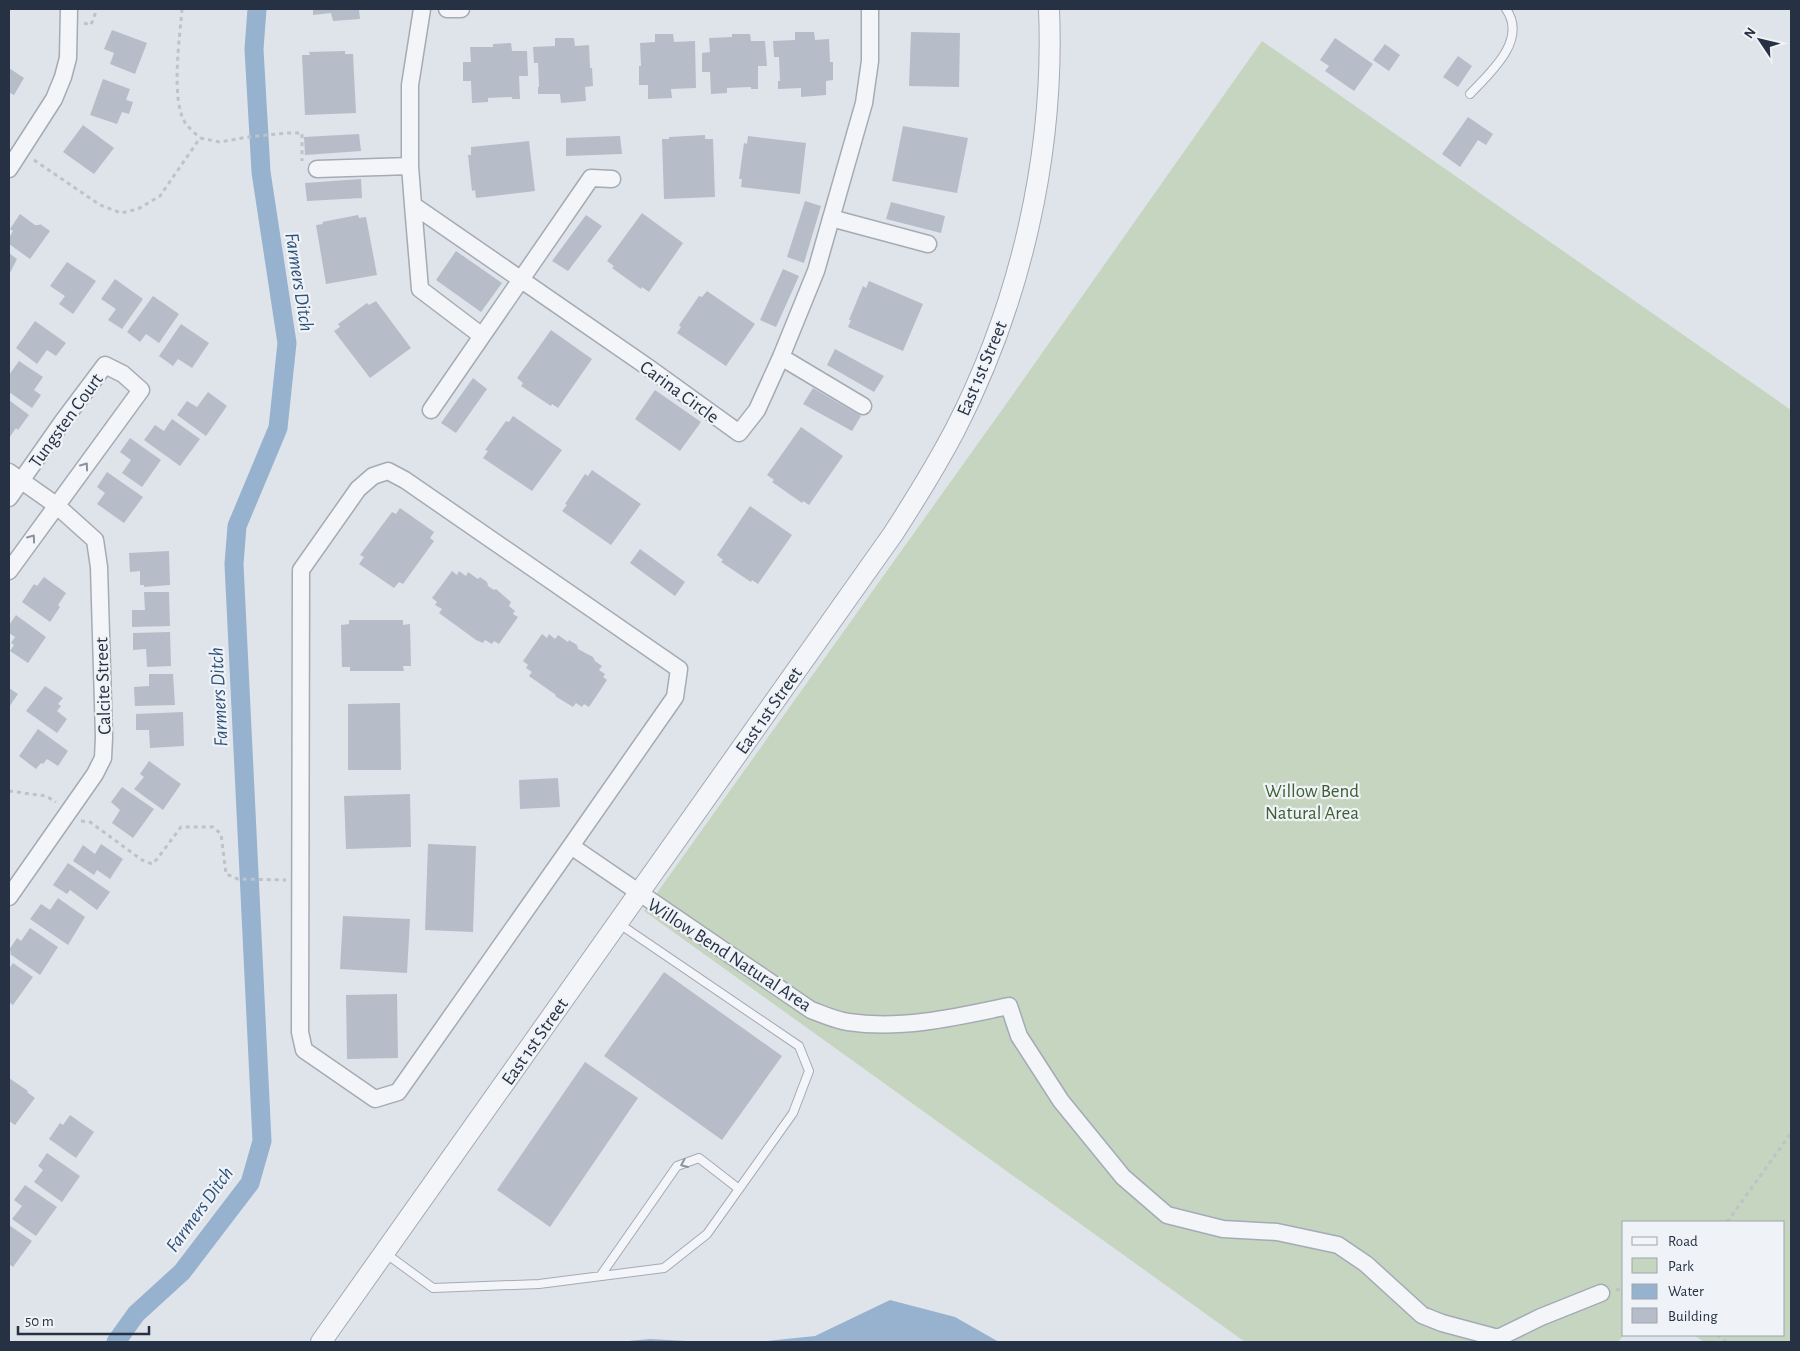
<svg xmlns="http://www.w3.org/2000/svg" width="1800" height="1351" font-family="'Alegreya Sans',sans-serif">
  <rect width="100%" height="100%" fill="#dfe4ea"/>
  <!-- green -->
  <path fill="#c5d5c0" d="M1262 41 1791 410V1342H1704L1694 1335H1784V1222H1624V1335L1618 1342H1245L644 911 1009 400Z"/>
  <!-- water -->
  <path fill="#97b2ce" d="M890 1300 955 1317 999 1342H756L815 1336Z
    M650 1339 706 1342H617Z"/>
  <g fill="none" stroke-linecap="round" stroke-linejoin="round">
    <!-- canal -->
    <path stroke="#97b2ce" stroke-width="19" d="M116 1342 136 1314 182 1272 250 1183 262 1141 234 564 237 526 278 428 287 343 261 172 254 49 257 9"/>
  </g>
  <!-- building -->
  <path fill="#b6bdc8" d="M313 9H359L360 19 333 21 331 13 313 15Z
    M112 30 147 43 135 74 110 64 114 53 104 49Z
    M795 32H814L815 40 829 39 830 62H833V80L826 81V95L801 97V88L778 89V81H780L779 57H774L773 41 795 40Z
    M911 32 960 33 959 87 909 86Z
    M655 34H673L674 42 695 41 696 88 671 89 672 98 648 99V85H639V66H641L640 43 655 42Z
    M732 34H750L751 41H765L767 66H758V89H751V87L727 88V93L711 94 710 72H702V53L710 52 709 38 732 37Z
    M555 38H574L575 46 589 45 590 68H592L593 86 585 87 586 101 561 103 560 94H538V87H539L538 63H534L533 47 555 46Z
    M1335 38 1373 64 1354 91 1325 71 1329 66 1320 60Z
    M511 43 512 51H527L528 76H519L520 99H512V97L488 98V102L472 103 471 81H463V62H471L470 47H493V44Z
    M1385 44 1400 55 1389 71 1373 60Z
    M345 51V54H353L356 113 305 115 302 55H310L309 52Z
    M1458 56 1472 66 1458 87 1443 77Z
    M9 68 24 78 14 95 10 93 9 95Z
    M103 79 130 89 126 100 133 102 129 114 122 112 117 124 90 115Z
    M1468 117 1493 134 1486 145 1478 140 1460 167 1442 154Z
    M83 125 114 148 94 174 63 152Z
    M903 126 968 138 957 193 892 181Z
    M359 134 361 151 305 155 304 137Z
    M705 135V139H713L715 197 664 199 662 139H669V137Z
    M620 136 622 154 566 156V138Z
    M748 136 806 143 800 194 741 187 742 179H739L744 143 747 144Z
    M529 141 535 191 476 198 475 190 472 191 468 155H471V147Z
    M361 179 362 198 307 201 305 183Z
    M805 201 821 206 804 263 787 257Z
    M891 202 945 216 941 233 886 219Z
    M642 213 683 243 649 292 642 287 641 289 612 268 614 266 607 261Z
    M20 214 35 225H39L40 224 50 231 30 259 9 244V238L13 231 10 229Z
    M358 215 359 218 366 217 377 275 326 284 316 225 323 224 322 222Z
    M586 215 602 226 568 271 552 261Z
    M456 251 502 283 481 312 436 280Z
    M9 253 17 259 9 275Z
    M67 262 96 281 73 314 59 304 65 296 50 286Z
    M783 269 799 276 776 327 760 320Z
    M115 279 143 299 122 329 108 320 116 309 101 299Z
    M869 281 923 304 903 351 848 327 851 320H849L863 286 866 288Z
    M707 291 755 324 726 366 677 333 681 327 679 325 699 296 702 297Z
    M153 296 179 314 159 343 146 334 140 342 127 332Z
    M376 301 411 348 370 378 334 331 340 327 338 324 367 303 369 305Z
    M35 321 66 343 56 356 47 350 37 364 16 348Z
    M181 324 209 343 192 368 178 359 173 366 159 356Z
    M551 330 592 359 558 408 552 404 551 406 521 386 523 383 517 378Z
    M835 349 884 376 874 392 827 365Z
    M19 361 43 377 34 390 41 395 32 408 9 392V375Z
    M473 378 487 389 456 433 441 423Z
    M813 388 861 416 852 431 803 404Z
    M655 390 701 422 680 451 635 419Z
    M208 392 227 406 206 436 177 415 187 401 197 407Z
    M9 400 29 415 18 430 16 428 9 438Z
    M513 416 562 450 532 491 483 458 488 451 485 450 506 421 509 422Z
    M172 419 200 439 180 466 144 440 155 425 164 431Z
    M801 427 843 456 809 505 803 501 802 503 772 482 774 480 767 475Z
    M130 438 161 460 142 487 122 473 131 460 120 452Z
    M592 470 641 504 611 545 562 511 567 505 565 504 585 474 588 476Z
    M107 472 143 497 124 523 97 504 105 493 97 487Z
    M750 506 792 535 758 584 752 580 751 582 721 562 723 560 717 555Z
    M400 508 434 532 430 538 434 541 403 584 399 582 394 588 359 564 364 557 360 555 392 512 396 514Z
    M640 549 685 582 675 596 630 563Z
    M169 551 170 585 144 587V585H140V571L130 572 129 553Z
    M452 571 457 575 459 571 466 576 468 572 478 579 480 577 487 582 488 586 494 590 496 589 511 602 509 606 515 611 513 614 518 617 499 644 494 641 492 644 485 640 483 643 476 640 439 613 442 609 435 605 437 602 432 598Z
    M44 577 66 593 58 605 60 607 50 622 22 602 34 584 37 586Z
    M144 592H169L170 626 132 627V610H145Z
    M16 615 46 637 28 663 10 651 14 645 11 643 15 637 9 633V625Z
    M349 620H403V625L410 624 411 666H403L404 671H350V667H342L341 625 349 624Z
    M170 632 171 666 147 667 146 649 133 650V633Z
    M542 634 547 638 549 634 555 639 558 635 568 642 569 640 577 645 578 649 593 657 595 661 602 666 599 670 605 674 603 677 607 680 589 707 584 704 582 707 576 703 573 707 555 696 556 695 529 676 532 672 526 668 528 665 523 661Z
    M149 674H173L175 705 135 706 134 687 149 686Z
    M45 686 63 698 58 704 61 706 57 711 67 719 57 733 26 711Z
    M9 688 18 694 9 707Z
    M400 703 401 770H348V704Z
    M183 712 184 746 150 748 149 730H136V714Z
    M38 729 68 751 58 766 47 759 43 764 41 763 36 769 19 756Z
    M149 761 181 784 163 810 134 789 144 777 140 774Z
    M558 778 560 807 520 809 519 780Z
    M122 787 154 809 133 838 112 823 120 810 111 802Z
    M410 794 411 847 346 849 344 796Z
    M101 844 123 859 110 879 97 870 94 875 73 861 83 845 95 854Z
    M428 844 476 846 473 932 425 930Z
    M68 863 110 892 97 910 70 890 67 894 53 885Z
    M58 898 85 917 68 945 30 919 41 904 50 910Z
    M343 916 410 919 407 973 340 969Z
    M30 928 58 947 40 975 10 954 11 952 9 950 17 938 21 941Z
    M13 963 33 977 13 1005 9 1002V969Z
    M664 972 782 1056 722 1140 604 1056Z
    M397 994 398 1058 347 1059 346 995Z
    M585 1062 638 1098 550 1227 497 1190Z
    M9 1078 28 1091 27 1092 35 1098 15 1125 9 1121Z
    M70 1115 94 1132 76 1158 49 1139 60 1123 63 1125Z
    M47 1153 80 1176 62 1202 34 1182 43 1170 38 1166Z
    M25 1185 57 1207 36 1236 12 1219 22 1206 14 1200Z
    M9 1225 32 1241 13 1267 9 1264Z"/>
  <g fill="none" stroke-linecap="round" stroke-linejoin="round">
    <defs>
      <path id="service" d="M1470 94C1490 73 1528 40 1506 9
        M385 1253 433 1288 539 1284 664 1268 707 1234 793 1113 809 1071 799 1046 618 923
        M601 1275 677 1166 699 1158 739 1189"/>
      <path id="minor" d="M422 9 410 85V166L413 205 649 368 739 433 757 410 781 357 816 271 864 103 870 61V9
        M447 9H461
        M9 169 54 99 63 77 68 58 69 9
        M317 169 410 166
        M413 205 420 289 482 336
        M831 218 928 244
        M781 357 863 406
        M431 410 591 178 612 179
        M9 472 56 505 95 540 99 567 104 737 103 758 95 774 9 897
        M9 498 63 421 105 365 123 374 141 390 9 571
        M571 846 398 1092 375 1099 304 1050 300 1032 301 570 358 489 373 476 388 471 405 480 679 669 675 697 571 846 811 1010C822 1014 835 1020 848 1022 902 1030 957 1017 1009 1006L1019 1036 1061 1101 1123 1177 1167 1215 1223 1229 1277 1232 1338 1245 1366 1264 1422 1315 1442 1323 1498 1338 1541 1317 1601 1293"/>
      <path id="tertiary" d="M321 1342 893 534C915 500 936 466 955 430 1021 302 1055 152 1049 9"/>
    </defs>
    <!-- service casing -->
    <use href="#service" stroke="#a4abb5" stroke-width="10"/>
    <!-- minor casing -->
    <use href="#minor" stroke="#a4abb5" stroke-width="19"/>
    <!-- tertiary casing -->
    <use href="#tertiary" stroke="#a4abb5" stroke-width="22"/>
    <!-- path -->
    <path stroke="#bec2c9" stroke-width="3" stroke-dasharray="4 4" stroke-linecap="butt" d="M182 9C180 36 170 102 186 124 190 129 196 134 200 138
      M84 23 91 25 97 9
      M34 160 100 205 121 213 138 209 160 196 200 138 220 142 248 137 287 133H302V161
      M9 791 46 796 56 802
      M81 821 90 822 142 860 152 864 157 859 181 827H213L221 834 226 874 238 879 286 880
      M1727 1222 1791 1133
      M1616 1290 1624 1288
      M1717 1335 1727 1342"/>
    <!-- service -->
    <use href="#service" stroke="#f3f5f8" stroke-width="8"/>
    <!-- minor -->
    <use href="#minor" stroke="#f3f5f8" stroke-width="16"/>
    <!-- tertiary -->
    <use href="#tertiary" stroke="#f3f5f8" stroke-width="20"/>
  </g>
  <!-- one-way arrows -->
  <defs><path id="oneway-chevron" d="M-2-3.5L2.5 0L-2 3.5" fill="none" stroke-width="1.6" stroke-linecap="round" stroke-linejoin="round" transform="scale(1.25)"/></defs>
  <g stroke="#8c939e">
    <use href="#oneway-chevron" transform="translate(85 466) rotate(-54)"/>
    <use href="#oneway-chevron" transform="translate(32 538) rotate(-54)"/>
    <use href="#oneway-chevron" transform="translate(684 1164) rotate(157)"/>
  </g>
  <g text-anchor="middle" stroke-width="4.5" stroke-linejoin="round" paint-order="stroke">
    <!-- street labels -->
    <g font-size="19" fill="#263143" stroke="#eff3f7">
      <text transform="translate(981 368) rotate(-67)" y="7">East 1st Street</text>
      <text transform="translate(680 391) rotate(36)" y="7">Carina Circle</text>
      <text transform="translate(65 420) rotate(-54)" y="7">Tungsten Court</text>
      <text transform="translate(102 686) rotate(-92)" y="7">Calcite Street</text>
      <text transform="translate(768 710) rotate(-55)" y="7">East 1st Street</text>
      <text transform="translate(730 954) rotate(33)" y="7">Willow Bend Natural Area</text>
      <text transform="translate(534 1041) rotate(-55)" y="7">East 1st Street</text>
    </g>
    <!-- park labels -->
    <g font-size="19" fill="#3c6032" stroke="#eff3f7">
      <text x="1312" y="797">Willow Bend<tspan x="1312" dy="22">Natural Area</tspan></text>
    </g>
    <!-- water labels -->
    <g font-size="20" font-style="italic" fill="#2d517b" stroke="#eff3f7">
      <text transform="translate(300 282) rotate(81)" y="7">Farmers Ditch</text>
      <text transform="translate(218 697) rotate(-93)" y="7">Farmers Ditch</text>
      <text transform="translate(199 1209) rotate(-54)" y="7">Farmers Ditch</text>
    </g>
  </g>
  <!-- border -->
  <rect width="1800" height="1351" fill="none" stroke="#263143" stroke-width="20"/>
  <!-- legend -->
  <rect x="1622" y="1221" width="162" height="115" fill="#eff3f7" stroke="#9fa5af"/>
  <rect x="1632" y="1237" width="25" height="8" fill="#f3f5f8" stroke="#9fa5af"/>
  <text x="1668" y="1246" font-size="15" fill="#263143">Road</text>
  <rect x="1632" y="1258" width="25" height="15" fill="#c5d5c0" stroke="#9fa5af"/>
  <text x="1668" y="1271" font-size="15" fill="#263143">Park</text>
  <rect x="1632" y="1284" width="25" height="15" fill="#97b2ce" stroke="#9fa5af"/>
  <text x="1668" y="1296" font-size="15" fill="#263143">Water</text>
  <rect x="1632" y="1308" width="25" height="15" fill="#b6bdc8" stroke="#9fa5af"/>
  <text x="1668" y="1321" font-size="15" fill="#263143">Building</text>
  <!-- north arrow -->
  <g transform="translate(1760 40) rotate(305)" stroke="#eff3f7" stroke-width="4" paint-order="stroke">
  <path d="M0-4L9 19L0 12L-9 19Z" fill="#263143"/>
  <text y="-8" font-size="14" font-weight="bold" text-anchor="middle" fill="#263143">N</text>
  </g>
  <!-- scale -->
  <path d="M18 1326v8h131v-8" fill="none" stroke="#263143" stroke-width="2.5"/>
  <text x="25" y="1326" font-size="15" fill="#263143" stroke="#eff3f7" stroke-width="4" paint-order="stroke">50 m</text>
</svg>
